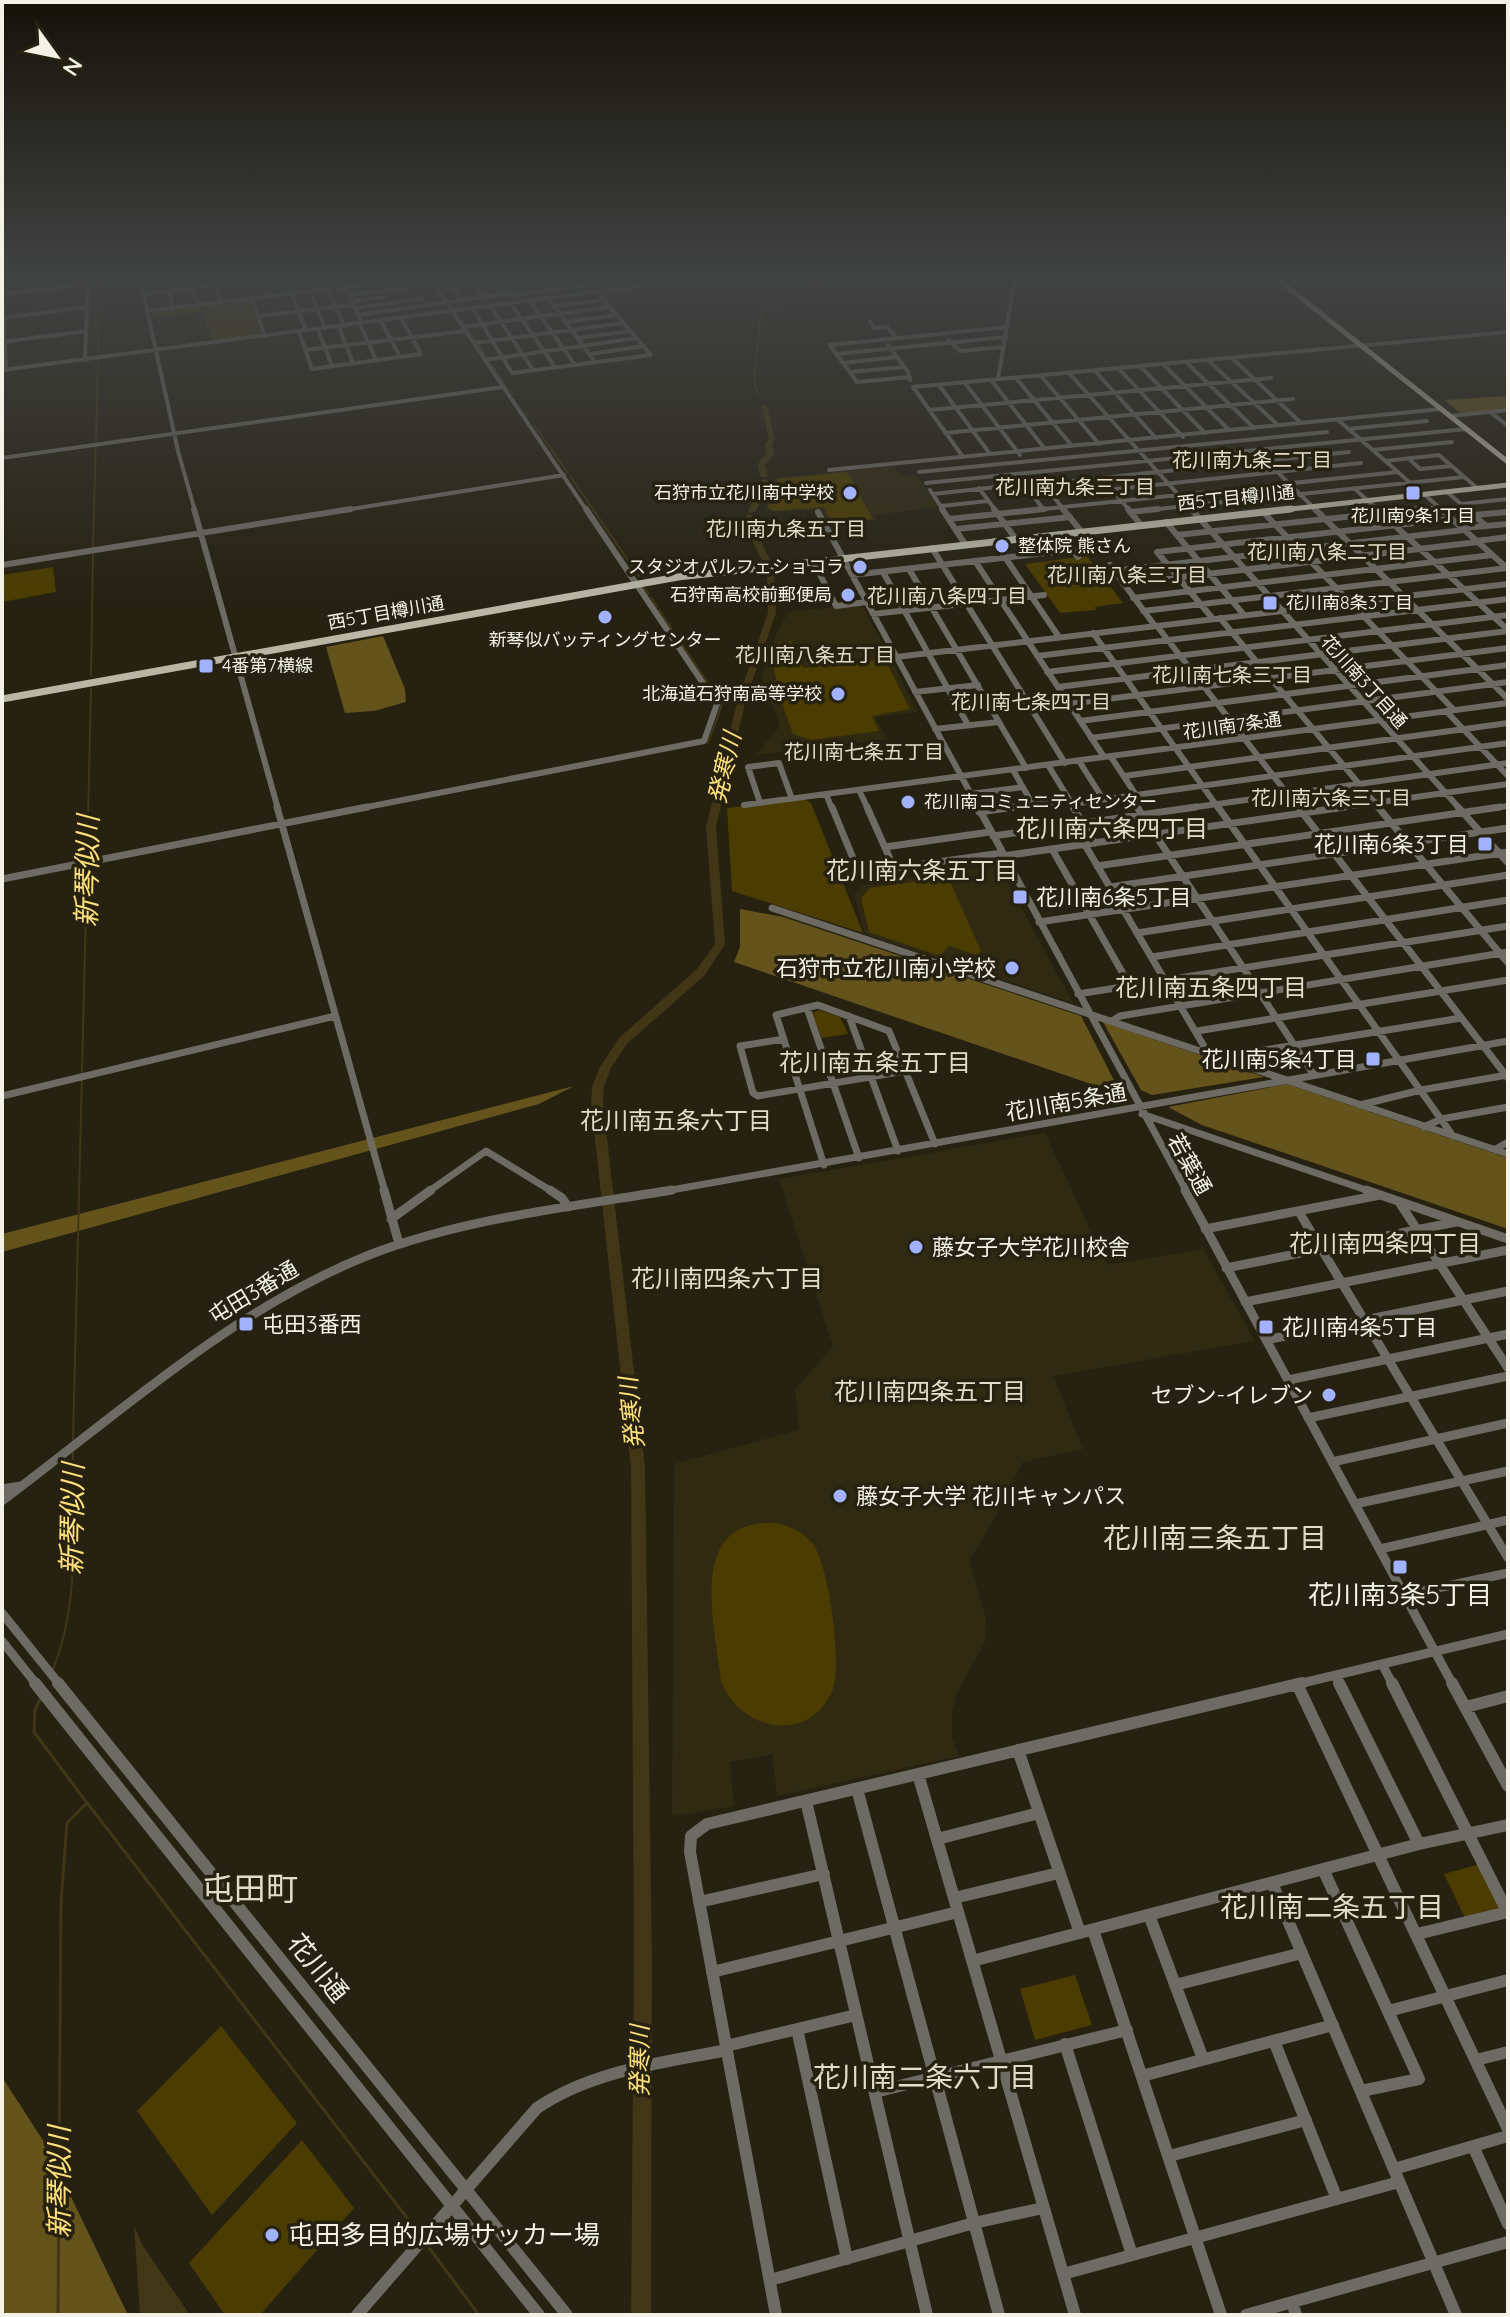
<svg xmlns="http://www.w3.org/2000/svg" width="1510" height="2317" font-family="Quicksand,'Noto Sans JP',sans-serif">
  <rect width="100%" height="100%" fill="#262111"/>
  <!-- built -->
  <path fill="#312a13" d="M893 466 902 477 916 475 939 507 875 515 877 520 829 524 822 509 773 512 765 509 775 478Z
    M862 604 918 712 875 717 887 739 756 755 780 726 761 677 777 633 788 612Z
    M998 865 1073 1003 865 934 854 895 863 885Z
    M1045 1133 1107 1265 1203 1249 1255 1341 1053 1376 1083 1449 1023 1462 990 1527 969 1560 986 1618 985 1642 958 1691 952 1711V1738L959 1756 777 1796 772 1754 730 1762 734 1806 672 1816 674 1464 799 1430 795 1389 833 1347 779 1179Z"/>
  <!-- green -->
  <path fill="#4b3d01" d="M249 300 261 335 213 341 202 312 154 318 153 312Z
    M847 472 873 519 838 522 830 520 824 507 774 511 768 508 778 479Z
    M1087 556 1123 603 1095 607 1096 610 1060 613 1025 564Z
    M53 567 56 592 2 602V575Z
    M791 641 803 668 885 659 910 709 872 716 879 731 811 740 793 734 781 700 771 656 783 654 778 642Z
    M804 799 811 803 863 933 732 891 727 808Z
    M948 877 981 951 977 955 949 946 940 956 869 932 861 898 870 888Z
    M819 1010 840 1017 848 1034 822 1038 812 1013Z
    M776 1523C791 1526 803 1532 813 1544 829 1565 842 1664 833 1689 811 1745 740 1732 721 1681 715 1624 685 1518 776 1523Z
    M1480 1864 1500 1903 1498 1909 1465 1918 1444 1874Z
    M1075 1975 1092 2025 1035 2040 1020 1989Z
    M221 2026 297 2123 212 2215 137 2111Z
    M302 2140 354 2208 260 2315H225L189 2263Z"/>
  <!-- forest -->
  <path fill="#64541c" d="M1508 396V409L1460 413 1445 400Z
    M383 636 405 689 406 702 374 711 345 713 326 647Z
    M740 909 783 917 1081 1016 1118 1088 1091 1084 734 962 740 947Z
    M1103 1022 1264 1077 1152 1095 1141 1090Z
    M1287 1084 1508 1158V1229L1202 1125 1168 1107Z
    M574 1086 539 1104 2 1252V1234Z
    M2 2077 46 2145 128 2315H6L2 2308Z"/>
  <!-- water -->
  <path fill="#413716" d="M134 2226 143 2246 190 2315H140Z"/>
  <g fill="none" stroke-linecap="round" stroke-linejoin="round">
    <!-- stream-far1 -->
    <path stroke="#413716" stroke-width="2" d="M6 296 97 284 100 278
      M458 315 465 326
      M467 329 475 340
      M479 345 487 357
      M98 356 99 286
      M490 362 507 387
      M509 389 514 395
      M759 397 754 380 761 314 835 278
      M525 412 528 416
      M534 425 568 473
      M570 476 639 576
      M93 547 98 361
      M644 588 649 594
      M651 597 657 607
      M659 610 710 686
      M91 676 93 554
      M708 743 722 704 712 689
      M719 744 729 745
      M87 860 91 689
      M73 1440 87 867
      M53 1669C81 1601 72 1523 73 1450"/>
    <!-- stream -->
    <path stroke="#413716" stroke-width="3" d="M41 1697 35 1710 34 1732 87 1803 67 1823 61 1902 58 2315
      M88 1804 421 2236
      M427 2245 479 2315"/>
    <!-- river -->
    <path fill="#413716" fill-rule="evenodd" d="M764 404 767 406 775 439 772 444 774 454 765 465 768 476 764 478 760 476 757 465 766 454 765 444 769 439 761 406Z
      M763 479 770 481 756 511 749 513 748 511Z
      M747 514 754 516 752 524 771 562 770 564 763 562 744 524Z
      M767 567 774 569 776 613 746 699 716 827 725 944 705 975 627 1044 611 1068 604 1087 603 1103 645 1467 652 1963 651 2315H631L634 1963 631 1467 591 1103 592 1087 600 1067 619 1038 697 969 715 944 706 827 738 699 768 613Z"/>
    <!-- minor-far4 -->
    <path stroke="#6d6b63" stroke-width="4" d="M140 278 178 451 195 511
      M167 278 173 308
      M190 278 198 305
      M213 278 221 302
      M286 278 306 331
      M309 278 314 291
      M430 278 587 511
      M447 278 462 300
      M468 278 482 297
      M489 278 501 295
      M501 278 515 297
      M521 278 532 292
      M541 278 550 290
      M917 278 925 288
      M586 282 635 278
      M2 284 6 370
      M328 289 344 326
      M310 291 325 328
      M2 294 130 278
      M143 294 273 278
      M514 295 589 285
      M251 298 265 336
      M549 299 595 362
      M352 301 385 297
      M530 301 575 365
      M511 304 555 367
      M554 306 603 300
      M491 307 533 370
      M355 308 421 299
      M473 309 512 373 651 355 597 292
      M147 311 422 278
      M358 315 513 293
      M258 316 353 305
      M2 318 87 307
      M361 319 349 295 413 287
      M381 321 400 357
      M870 321 874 328 887 327 897 338
      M565 322 616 315
      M360 324 376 360
      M339 327 353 363
      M463 327 610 307
      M318 329 332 366
      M299 332 312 369 421 354 401 318
      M578 338 630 331
      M949 340 960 351 1004 347
      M2 342 86 331
      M474 343 623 323
      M888 345 908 372 910 380
      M305 350 466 331
      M590 354 644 346
      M836 354 1006 337
      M1232 358 1301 423
      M85 360 88 281
      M485 360 637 338
      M1208 360 1278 425
      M1186 362 1254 428
      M843 363 897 357
      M1163 364 1229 430
      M1140 366 1205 433
      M1118 368 1183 437
      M2 370 701 278
      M1095 371 1156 438
      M850 372 904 367
      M1069 373 1193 511
      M1041 376 1099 444
      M910 377 857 382 830 345 1007 327
      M1016 378 1072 446
      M998 379 1015 278
      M991 380 1045 449
      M965 383 1020 455
      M939 385 990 454
      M913 387 1508 332
      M913 387 963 457
      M929 410 1271 378
      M1490 412 1508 426
      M1450 416 1508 410
      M1337 419 1398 472
      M1348 429 1427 421
      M945 433 1293 399
      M1255 450 1317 511
      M1372 450 1452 442
      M2 458 503 387
      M1408 458 1420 469 1451 466
      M1385 461 1439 455 1477 488
      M829 470 1441 409
      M919 472 1327 432
      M1041 481 1065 511
      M1058 482 1070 494 1361 463
      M926 483 1466 429
      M1025 484 1043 509
      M1043 484 1349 452
      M1109 486 1130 511
      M979 488 996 511
      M1354 488 1379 511
      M930 490 944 511
      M1447 492 1469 511
      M933 494 1042 482
      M1424 494 1443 511
      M1461 504 1508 499
      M941 506 988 501
      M339 511 564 475
      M1025 511 1398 472 1422 494
      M1139 511 1464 477
      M1401 511 1439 507"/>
    <!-- minor-far3 -->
    <path stroke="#6d6b63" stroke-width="6" d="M194 509 278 809
      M942 509 965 544
      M994 509 1015 538
      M1063 509 1081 531
      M1128 509 1141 525
      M1191 509 1460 809
      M1315 509 1508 699
      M1377 509 1508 630
      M1441 509 1507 568
      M1467 509 1486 526
      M818 512 979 809
      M1130 512 1158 509
      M1263 512 1454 710
      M1474 515 1508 512
      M949 519 1044 509
      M1166 522 1244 615
      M1462 528 1508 524
      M956 529 1070 517
      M1059 534 1078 557
      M1177 535 1420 509
      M994 541 1059 637
      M1476 541 1508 537
      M932 548 1065 763
      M813 561 836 606 867 602
      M975 561 1104 757
      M2 565 351 509
      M1110 565 1155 626
      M909 569 1026 768
      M1113 571 1464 530
      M883 572 968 725
      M852 575 1072 550
      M1123 584 1478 542
      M1133 598 1492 555
      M1143 611 1507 568
      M873 614 1044 595
      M1220 618 1380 809
      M1213 619 1157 552 1451 519
      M1157 626 1299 809
      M1093 633 1219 809
      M1037 656 1508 599
      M896 657 1508 584
      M1047 672 1508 615
      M1058 687 1508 631
      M915 692 978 685
      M1068 704 1508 648
      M989 705 1063 696
      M1446 711 1508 776
      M1080 721 1508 665
      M935 729 999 722
      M1091 738 1508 682
      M1111 757 1136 795
      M1079 761 1103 799
      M1048 765 1075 809
      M1013 770 1033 805
      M1124 776 1508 723
      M859 790 868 809
      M826 794 832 809
      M970 794 1023 787
      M1130 796 1139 809
      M760 803 748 767 779 763 792 799
      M1072 804 1508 743
      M744 805 1508 703
      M357 809 704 741 717 704 586 509
      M1000 809 1069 800
      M1182 809 1508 763
      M1331 809 1508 784
      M1486 809 1508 806"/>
    <!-- minor-far2 -->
    <path stroke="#6d6b63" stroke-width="7" d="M277 807 385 1192
      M832 807 859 873 1002 853
      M867 807 894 868
      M978 807 1187 1192
      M1073 807 1095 843
      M1137 807 1314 1075
      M1218 807 1453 1136
      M1298 807 1508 1078
      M1378 807 1508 963
      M1458 807 1508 863
      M979 812 1015 807
      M993 836 1196 807
      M1085 845 1208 1053
      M885 847 990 832
      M1052 849 1130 986
      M1003 856 1345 807
      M1097 866 1500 807
      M2 879 367 807
      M1110 887 1508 828
      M772 908 1508 1154
      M1039 922 1508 852
      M1137 933 1508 875
      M1152 957 1508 900
      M1078 994 1508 926
      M807 1008 859 1158
      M849 1016 898 1151
      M1112 1021 1120 1016 1508 952
      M1197 1031 1508 980
      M784 1039 740 1046 753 1093 758 1096 905 1071
      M1227 1060 1234 1055 1461 1018
      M2 1096 335 1016
      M1360 1105 1421 1090 1507 1075
      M1142 1114 1372 1192
      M1424 1127 1441 1119 1508 1107
      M1494 1150 1508 1142
      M824 1165 776 1015 818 1005 889 1031 935 1144
      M428 1192 486 1151 553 1192
      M660 1192 1508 1041"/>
    <!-- minor-far1 -->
    <path stroke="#6d6b63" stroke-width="9" d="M384 1190 399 1244
      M550 1190 562 1198 568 1207
      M1185 1190 1453 1685
      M1366 1190 1508 1239
      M1399 1202 1508 1368
      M1299 1212 1508 1558
      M391 1219 431 1190
      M1205 1229 1380 1195
      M1226 1268 1456 1222
      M1245 1302 1508 1250
      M1266 1340 1508 1291
      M1288 1380 1508 1334
      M1308 1418 1508 1376
      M1332 1462 1508 1423
      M2 1489 21 1486
      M2 1501C120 1413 231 1310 369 1255 465 1218 571 1207 672 1190
      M1355 1504 1508 1471
      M1380 1549 1508 1520
      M1405 1595 1508 1573
      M2 1613 60 1685
      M2 1641 37 1685
      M1382 1664 1393 1685
      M1335 1675 1340 1685
      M1294 1685 1508 1634"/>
    <!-- minor -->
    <path stroke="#6d6b63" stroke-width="12" d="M35 1683 539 2315
      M58 1683 567 2315
      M1339 1683 1419 1844
      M1392 1683 1508 1913
      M1452 1683 1508 1786
      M1297 1684 1508 2129
      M1466 1707 1508 1696
      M1018 1750 1080 1933
      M918 1774 1075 2315
      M857 1789 999 2315
      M806 1801 927 2315
      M937 1839 1039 1813
      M1323 1869 1419 2079 1361 2091
      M1272 1883 1456 2315
      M954 1898 1059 1873
      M699 1902 824 1874
      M1149 1915 1203 2059
      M1093 1930 1221 2315
      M1417 1934 1508 1912
      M972 1961 1419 1844 1508 1825
      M712 1972 958 1912
      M1175 1985 1302 1953
      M1388 2011 1508 1980
      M797 2029 847 2259
      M1274 2041 1337 2199
      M1065 2044 1132 2255
      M726 2046 856 2015
      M1476 2060 1508 2052
      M1142 2076 1333 2025
      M875 2092 1127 2030
      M1473 2146 1508 2224
      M1169 2156 1306 2120
      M1394 2169 1508 2136
      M1063 2274 1399 2182
      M770 2280 974 2223 1043 2208
      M1292 2302 1296 2315
      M357 2315 537 2108C593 2070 663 2063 727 2050
      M776 2315 690 1852 691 1836 707 1824 1302 1683
      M1246 2315 1508 2242"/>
    <!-- major-far1 -->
    <path stroke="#bab6a5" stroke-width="5" d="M1276 278 1508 462
      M1273 511 1508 485"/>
    <!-- major -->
    <path stroke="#bab6a5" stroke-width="7" d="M2 699 678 577 1291 509"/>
  </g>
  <!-- sky -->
  <linearGradient id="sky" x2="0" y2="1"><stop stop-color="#151209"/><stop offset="0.46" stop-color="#414343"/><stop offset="1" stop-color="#414343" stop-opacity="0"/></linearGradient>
  <rect width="1510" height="602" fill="url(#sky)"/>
  <!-- markers -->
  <g fill="#a2b2fd" stroke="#262111" stroke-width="3">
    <circle cx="850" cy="493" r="8"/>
    <rect x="1405" y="485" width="16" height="16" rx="4"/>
    <circle cx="1002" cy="546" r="8"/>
    <circle cx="860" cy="567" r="8"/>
    <circle cx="848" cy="595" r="8"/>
    <rect x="1262" y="595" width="16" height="16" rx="4"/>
    <circle cx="605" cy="617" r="8"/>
    <rect x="198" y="658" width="16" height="16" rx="4"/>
    <circle cx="838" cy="694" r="8"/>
    <circle cx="908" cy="802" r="8"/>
    <rect x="1477" y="836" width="16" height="16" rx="4"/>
    <rect x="1012" y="889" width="16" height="16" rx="4"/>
    <circle cx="1012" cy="968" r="8"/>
    <rect x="1365" y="1051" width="16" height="16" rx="4"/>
    <circle cx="916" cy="1247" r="8"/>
    <rect x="238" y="1316" width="16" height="16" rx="4"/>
    <rect x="1258" y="1319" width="16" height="16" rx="4"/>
    <circle cx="1329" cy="1395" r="8"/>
    <circle cx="840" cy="1496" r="8"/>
    <rect x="1392" y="1559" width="16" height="16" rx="4"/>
    <circle cx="272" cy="2235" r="8"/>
  </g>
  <g text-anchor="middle" stroke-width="7" stroke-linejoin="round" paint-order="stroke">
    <!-- far-poi labels -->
    <g font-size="18" fill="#f4f1e7" stroke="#262111" text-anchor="end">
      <text x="834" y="499">石狩市立花川南中学校</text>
      <text x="1413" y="522" text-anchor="middle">花川南9条1丁目</text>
      <text x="1018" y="552" text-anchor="start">整体院 熊さん</text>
      <text x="844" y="573">スタジオパルフェショコラ</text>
      <text x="832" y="601">石狩南高校前郵便局</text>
      <text x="1286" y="609" text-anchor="start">花川南8条3丁目</text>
      <text x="605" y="646" text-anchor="middle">新琴似バッティングセンター</text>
      <text x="222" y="672" text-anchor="start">4番第7横線</text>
      <text x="822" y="700">北海道石狩南高等学校</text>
      <text x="924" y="808" text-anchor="start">花川南コミュニティセンター</text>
    </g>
    <!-- far-street labels -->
    <g font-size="18" fill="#f4f1e7" stroke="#262111">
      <text transform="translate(1236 498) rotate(-6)" y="6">西5丁目樽川通</text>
      <text transform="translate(386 613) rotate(-10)" y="6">西5丁目樽川通</text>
      <text transform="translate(1364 682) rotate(48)" y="6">花川南3丁目通</text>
      <text transform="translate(1232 726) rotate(-8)" y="6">花川南7条通</text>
    </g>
    <!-- far-neighbourhood labels -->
    <g font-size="20" fill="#e2dcc8" stroke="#262111">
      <text x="1252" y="467">花川南九条二丁目</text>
      <text x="1075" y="494">花川南九条三丁目</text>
      <text x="786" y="536">花川南九条五丁目</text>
      <text x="1327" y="559">花川南八条二丁目</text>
      <text x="1127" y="582">花川南八条三丁目</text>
      <text x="947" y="603">花川南八条四丁目</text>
      <text x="815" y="662">花川南八条五丁目</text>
      <text x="1232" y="682">花川南七条三丁目</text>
      <text x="1031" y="709">花川南七条四丁目</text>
      <text x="864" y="759">花川南七条五丁目</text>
      <text x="1331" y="805">花川南六条三丁目</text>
    </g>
    <!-- poi labels -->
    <g font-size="22" fill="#f4f1e7" stroke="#262111" text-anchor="start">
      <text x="1469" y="852" text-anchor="end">花川南6条3丁目</text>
      <text x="1036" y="905">花川南6条5丁目</text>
      <text x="996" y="976" text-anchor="end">石狩市立花川南小学校</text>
      <text x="1357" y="1067" text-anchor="end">花川南5条4丁目</text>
      <text x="932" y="1255">藤女子大学花川校舎</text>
      <text x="262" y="1332">屯田3番西</text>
      <text x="1282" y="1335">花川南4条5丁目</text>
      <text x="1313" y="1403" text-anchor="end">セブン-イレブン</text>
      <text x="856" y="1504">藤女子大学 花川キャンパス</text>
    </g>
    <!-- street labels -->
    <g font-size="22" fill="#f4f1e7" stroke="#262111">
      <text transform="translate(1066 1102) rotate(-10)" y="8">花川南5条通</text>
      <text transform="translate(1190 1164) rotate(61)" y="8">若葉通</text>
      <text transform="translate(253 1292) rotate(-31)" y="8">屯田3番通</text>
    </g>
    <!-- water labels -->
    <g font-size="24" font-style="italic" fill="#fee07a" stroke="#262111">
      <text transform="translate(725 768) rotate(-77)" y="8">発寒川</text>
      <text transform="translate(632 1413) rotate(-96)" y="8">発寒川</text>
      <text transform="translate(640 2061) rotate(-90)" y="8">発寒川</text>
    </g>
    <!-- neighbourhood labels -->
    <g font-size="24" fill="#e2dcc8" stroke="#262111">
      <text x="1112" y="837">花川南六条四丁目</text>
      <text x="922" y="879">花川南六条五丁目</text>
      <text x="1211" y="996">花川南五条四丁目</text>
      <text x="875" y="1071">花川南五条五丁目</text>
      <text x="676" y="1129">花川南五条六丁目</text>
      <text x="1385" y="1252">花川南四条四丁目</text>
      <text x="727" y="1287">花川南四条六丁目</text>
      <text x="930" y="1400">花川南四条五丁目</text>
    </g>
    <!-- near-poi labels -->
    <g font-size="26" fill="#f4f1e7" stroke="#262111">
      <text x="1400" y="1604">花川南3条5丁目</text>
      <text x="288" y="2244" text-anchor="start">屯田多目的広場サッカー場</text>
    </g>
    <!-- near-street labels -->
    <g font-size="26" fill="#f4f1e7" stroke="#262111">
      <text transform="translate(318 1968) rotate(51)" y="9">花川通</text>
    </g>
    <!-- near-water labels -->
    <g font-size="28" font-style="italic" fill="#fee07a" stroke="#262111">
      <text transform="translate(87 871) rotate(-89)" y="10">新琴似川</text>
      <text transform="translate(72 1519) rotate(-89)" y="10">新琴似川</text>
      <text transform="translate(59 2182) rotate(-90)" y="10">新琴似川</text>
    </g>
    <!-- near-neighbourhood labels -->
    <g font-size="28" fill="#e2dcc8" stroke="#262111">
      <text x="1215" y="1548">花川南三条五丁目</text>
      <text x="1332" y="1917">花川南二条五丁目</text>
      <text x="925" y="2087">花川南二条六丁目</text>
    </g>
    <!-- near-quarter labels -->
    <g font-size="32" fill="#e2dcc8" stroke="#262111">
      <text x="250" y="1900">屯田町</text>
    </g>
  </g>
  <!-- border -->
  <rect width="1510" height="2317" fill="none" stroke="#f4f1e7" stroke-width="8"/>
  <!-- north arrow -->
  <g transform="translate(56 56) rotate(123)" stroke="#262111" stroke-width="6" paint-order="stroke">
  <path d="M0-6L14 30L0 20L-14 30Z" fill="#f4f1e7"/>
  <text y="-12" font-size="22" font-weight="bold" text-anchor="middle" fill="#f4f1e7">N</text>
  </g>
</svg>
